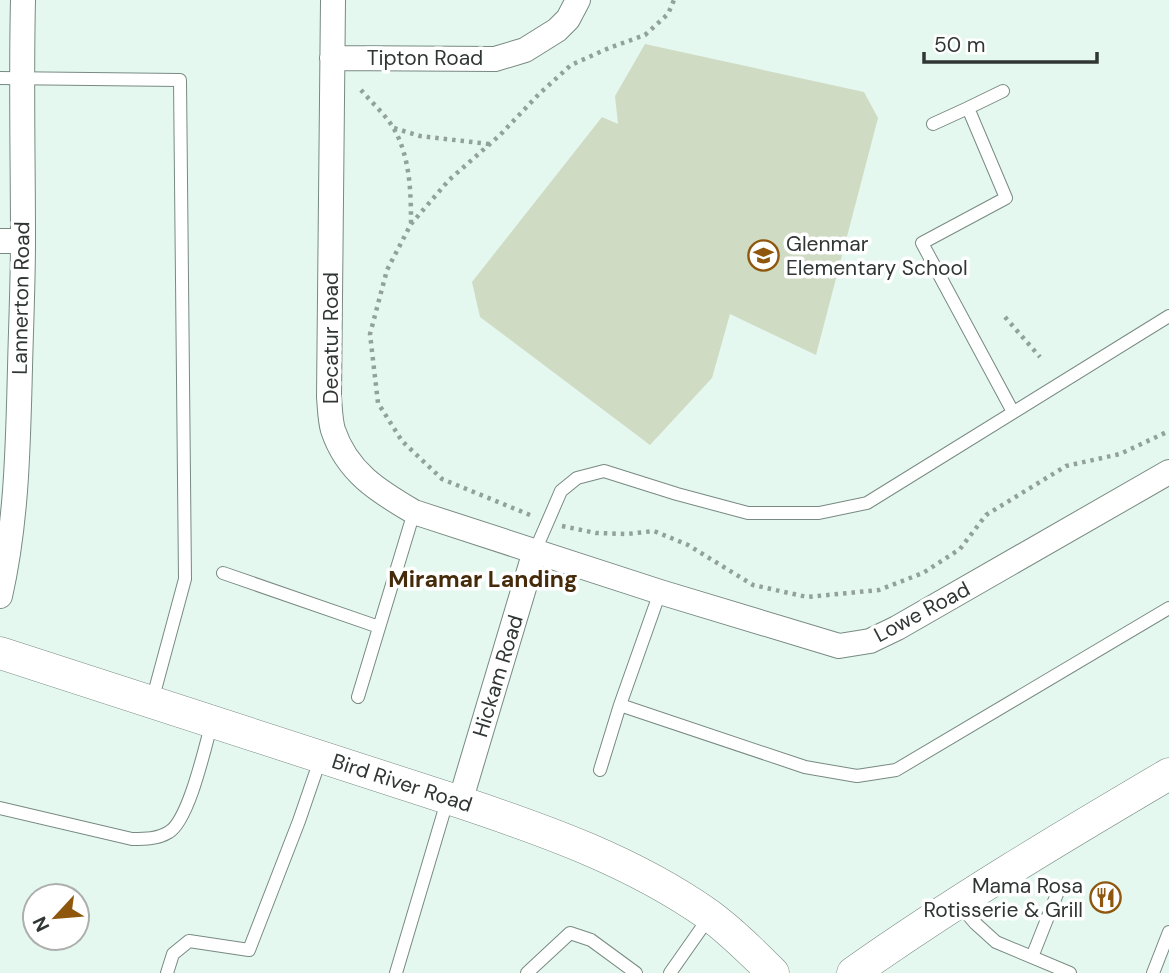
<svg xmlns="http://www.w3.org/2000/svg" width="1169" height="973" font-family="'DM Sans',sans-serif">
  <rect width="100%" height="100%" fill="#e4f8f0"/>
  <!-- green -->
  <path fill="#d0dbc3" d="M645 44 864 92 878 118 816 355 730 314 712 378 650 445 480 317 472 282 602 117 618 124 615 96Z"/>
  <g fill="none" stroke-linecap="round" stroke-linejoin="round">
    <defs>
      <path id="service" d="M0 78 180 80 185 579 152 701
        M1003 91 968 108 1006 198 922 243 1013 412
        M933 124 968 108
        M535 551 561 491 577 478 604 471 677 494 748 513H819L867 503 1169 316
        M223 573 379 627
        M358 697 414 512
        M620 705 805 767 857 776 896 770 1169 608
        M600 770 620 705 660 592
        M0 808 132 839C145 839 158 839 169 832 189 820 205 747 212 722
        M958 903 975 923 996 942 1070 973
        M1032 957 1057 894
        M167 973 173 954 189 941 249 950 299 821 321 757
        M396 973 448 798
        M527 973 570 933 591 940 636 973
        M670 973 710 916
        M1153 973 1169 932"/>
      <path id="minor" d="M333 0 329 397C330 408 330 420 333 430 347 472 378 491 414 512L660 592 839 646 870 641 897 628 1169 472
        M332 58 495 59 525 50 557 30 568 19 578 0
        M0 241H23
        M0 596C17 521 18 444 20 368 21 325 23 282 23 240 23 160 21 80 23 0
        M460 802 535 551"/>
      <path id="tertiary" d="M0 653 460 802C547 831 634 862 709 915 732 932 753 953 773 973
        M853 973C955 901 1062 837 1169 774"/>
    </defs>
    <!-- service casing -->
    <use href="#service" stroke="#788a82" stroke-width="14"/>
    <!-- minor casing -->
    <use href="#minor" stroke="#788a82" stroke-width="26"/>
    <!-- tertiary casing -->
    <use href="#tertiary" stroke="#788a82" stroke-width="33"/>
    <!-- path -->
    <path stroke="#93a19b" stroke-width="4.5" stroke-dasharray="3.5 5" stroke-linecap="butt" d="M361 90C372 103 386 115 394 129 410 157 411 192 411 223
      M394 128 420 136 489 144
      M1005 317 1040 357
      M530 515 442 479 402 441 378 403 370 334 387 270 411 224 449 180 500 135 539 94 571 65 609 48 645 35 668 14 674 0
      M562 526 596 533 627 534 654 531 688 545 753 585 807 597 879 590 923 573 960 549 986 515 1066 466 1120 454 1169 431"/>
    <!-- service -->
    <use href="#service" stroke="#fff" stroke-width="12"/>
    <!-- minor -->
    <use href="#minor" stroke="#fff" stroke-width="24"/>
    <!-- tertiary -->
    <use href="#tertiary" stroke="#fff" stroke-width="32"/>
  </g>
  <!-- icons -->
  <defs>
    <symbol id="school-ring" viewBox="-11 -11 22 22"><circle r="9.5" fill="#fff" stroke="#8e570d" stroke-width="1.5"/><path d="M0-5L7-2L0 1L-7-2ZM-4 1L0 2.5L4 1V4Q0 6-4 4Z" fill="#8e570d"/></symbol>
    <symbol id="restaurant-ring" viewBox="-11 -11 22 22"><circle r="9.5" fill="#fff" stroke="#8e570d" stroke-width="1.5"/><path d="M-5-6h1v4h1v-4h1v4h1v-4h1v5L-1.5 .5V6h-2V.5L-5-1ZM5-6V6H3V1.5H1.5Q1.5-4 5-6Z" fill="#8e570d"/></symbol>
  </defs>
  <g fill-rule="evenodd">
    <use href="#school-ring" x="746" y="238" width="35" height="35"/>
    <use href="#restaurant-ring" x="1088" y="880" width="35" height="35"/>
  </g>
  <g text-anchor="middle" stroke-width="7" stroke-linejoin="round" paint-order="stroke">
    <!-- street labels -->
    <g font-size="21" fill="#2f3633" stroke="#fff">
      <text x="425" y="65">Tipton Road</text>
      <text transform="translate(21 298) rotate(-89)" y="7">Lannerton Road</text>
      <text transform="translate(331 338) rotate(-90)" y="7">Decatur Road</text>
      <text transform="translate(922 612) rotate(-28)" y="7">Lowe Road</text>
      <text transform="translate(498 676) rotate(-73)" y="7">Hickam Road</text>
      <text transform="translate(402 783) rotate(18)" y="7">Bird River Road</text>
    </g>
    <!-- poi labels -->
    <g font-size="21" fill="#2f3633" stroke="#fff" text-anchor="start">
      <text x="786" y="251">Glenmar<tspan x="786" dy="24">Elementary School</tspan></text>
      <text x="1083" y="893" text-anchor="end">Mama Rosa<tspan x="1083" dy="24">Rotisserie &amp; Grill</tspan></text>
    </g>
    <!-- neighbourhood labels -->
    <g font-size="23" font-weight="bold" fill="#462b0b" stroke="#fff">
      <text x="483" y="587">Miramar Landing</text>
    </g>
  </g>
  <!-- north arrow -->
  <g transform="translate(56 917) rotate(244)"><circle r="33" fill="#ffffff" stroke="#acafad" stroke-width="2"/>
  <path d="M0-5L12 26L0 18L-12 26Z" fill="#8e570d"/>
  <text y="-10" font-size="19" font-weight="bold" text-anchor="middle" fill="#2f3633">N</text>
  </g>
  <!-- scale -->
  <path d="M924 52v10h173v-10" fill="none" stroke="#2f3633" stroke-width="3.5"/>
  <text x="934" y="52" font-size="21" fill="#2f3633" stroke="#ffffff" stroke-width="5" paint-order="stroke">50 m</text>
</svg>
